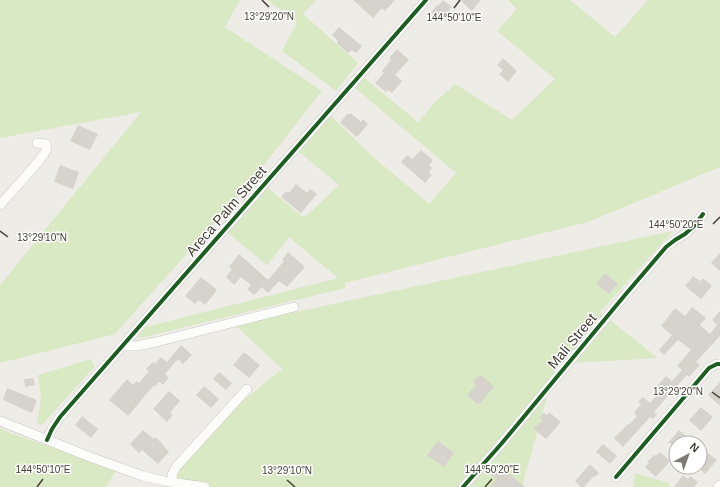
<svg xmlns="http://www.w3.org/2000/svg" width="720" height="487" font-family="Arial,sans-serif">
  <rect width="100%" height="100%" fill="#eeece6"/>
  <!-- green -->
  <path fill="#d8e9c4" d="M0 0H240L225 27 322 91 247 186 115 334 0 363V285L141 112 0 138Z
    M267 0H316L303 14 358 63 336 91 282 51 297 22Z
    M508 0H570L615 37 648 0H720V167L588 222 345 283V288L140 338 138 329 338 278 289 237 267 265 226 231 267 187 304 218 339 185 297 150 329 114 371 155 429 204 456 173 354 87 363 77 418 122 434 103 455 84 512 120 555 79 497 31 517 9Z
    M673 231 600 312 658 358 556 364 522 487H205L173 482V473L218 421 282 369 235 325Z
    M91 359 95 366 42 425 37 423 41 399 38 375Z
    M0 428 8 432 116 470 106 487H0Z
    M635 473 669 483 670 487H633Z"/>
  <!-- building -->
  <path fill="#d6d3cd" d="M353 0H395L385 11 382 8 373 18Z
    M443 0 452 7 449 10 454 14 447 21 445 19 441 23 436 18 434 20 428 16 437 5 438 6Z
    M460 0H481L472 11Z
    M339 27 362 46 356 53 352 50 348 53 337 43 338 41 332 35Z
    M397 49 409 60 395 75 402 81 392 93 388 90 386 92 375 83 384 73 382 71 391 60 389 58Z
    M503 58 517 71 508 82 499 74 503 70 497 65Z
    M347 114H352L361 122 363 119 368 124 357 137 340 123Z
    M78 125 98 134 90 150 70 141Z
    M421 150 433 160 429 165 432 168 429 172 432 175 425 183 401 162 407 155 412 159Z
    M60 165 79 172 73 189 54 182Z
    M296 184 307 193 310 189 317 194 301 213 281 197 286 191 289 193Z
    M288 252 305 267 287 287 279 281 268 293 262 287 254 295 247 289 251 285 241 277 234 285 226 277 232 269 229 267 239 254 268 280 284 261 282 260Z
    M720 253V271L711 263Z
    M605 273 618 284 609 294 596 284Z
    M693 276 700 281 703 278 712 286 701 299 685 286Z
    M201 277 217 290 205 305 199 300 195 304 185 296Z
    M692 307 706 318 700 325 710 334 717 325 712 320 720 311V336L696 362 700 365 689 377 687 375 654 412 657 414 653 419 650 417 623 447 614 438 628 424 629 425 637 416 634 413 641 404 638 402 643 397 650 403 660 391 656 387 666 376 672 381 682 370 677 366 691 350 678 340 664 355 659 350 672 335 661 326 675 308 685 316Z
    M181 345 192 355 183 364 178 359 165 374 169 378 163 385 159 382 154 387 153 386 128 416 109 400 127 379 133 385 137 381 139 383 149 371 146 369 153 362 155 364 161 357 167 362Z
    M244 352 260 365 249 378 233 365Z
    M219 372 232 383 226 390 213 379Z
    M480 374 494 387 478 405 467 395 476 385 473 382Z
    M33 378 35 385 25 387 24 379Z
    M720 382V406L708 395Z
    M204 386 219 399 211 408 196 395Z
    M7 388 37 400 32 413 3 400Z
    M169 391 180 401 170 413 173 415 167 422 153 409Z
    M701 407 713 417 701 431 689 420Z
    M549 412 561 422 546 439 534 429 542 420 539 418 544 413 547 415Z
    M82 416 98 429 91 438 75 425Z
    M143 430 154 439 156 437 169 452 158 464 142 450 139 453 130 444Z
    M679 430 694 443H676V448L670 443H668Z
    M438 441 454 453 444 467 427 455Z
    M603 444 617 456 610 464 596 452Z
    M660 452 670 461 656 477 645 467 649 463 647 462 654 455 656 456Z
    M708 453 717 460 705 474 700 469V462Z
    M590 464 599 473 595 477 594 476 584 487H581L575 481Z
    M497 469 503 474 506 471 525 487H490L496 479 491 475Z
    M683 475 688 479 690 476 698 482 694 487H674Z"/>
  <g fill="none" stroke-linecap="round" stroke-linejoin="round">
    <defs>
      <path id="minor" d="M0 205 39 161 47 149 46 144 37 143
        M122 346H137L156 342 294 307
        M0 421 90 457 143 476 164 481 205 487
        M47 440 52 429 60 417 426 0
        M616 477 709 368 717 364H720
        M173 482 172 475 176 467 247 389
        M463 487 502 443 625 295 666 247 675 240 685 234 695 225 703 214
        M718 487 720 485"/>
    </defs>
    <!-- minor casing -->
    <use href="#minor" stroke="#cac8c2" stroke-width="10"/>
    <!-- minor -->
    <use href="#minor" stroke="#fcfcfb" stroke-width="9"/>
    <defs>
      <path id="cycleway" d="M47 440 52 429 60 417 426 0
        M616 477 709 368 717 364H720
        M463 487 502 443 625 295 666 247 675 240 685 234 695 225 703 214"/>
    </defs>
    <!-- cycleway casing -->
    <use href="#cycleway" stroke="#fff" stroke-width="6"/>
    <!-- cycleway -->
    <use href="#cycleway" stroke="#1b5e20" stroke-width="4"/>
  </g>
  <!-- ticks -->
  <path fill="none" stroke="#433e33" stroke-width="1.5" d="M262 0 269 7M454 8 460 0M713 224 720 217M0 231 8 237M712 392 720 398M287 480 295 487M37 487 43 479M485 487 492 479"/>
  <g text-anchor="middle" stroke-width="3" stroke-linejoin="round" paint-order="stroke">
    <!-- street labels -->
    <g font-size="14" fill="#433e33" stroke="#fff">
      <text transform="translate(226 211) rotate(-49)" y="5">Areca Palm Street</text>
      <text transform="translate(572 341) rotate(-50)" y="5">Mali Street</text>
    </g>
  </g>
  <g font-size="10" text-anchor="middle" fill="#433e33" stroke="#fff" stroke-width="3" stroke-linejoin="round" paint-order="stroke">
    <text x="269" y="20">13°29'20"N</text>
    <text x="454" y="21">144°50'10"E</text>
    <text x="676" y="228">144°50'20"E</text>
    <text x="42" y="241">13°29'10"N</text>
    <text x="678" y="395">13°29'20"N</text>
    <text x="43" y="473">144°50'10"E</text>
    <text x="492" y="473">144°50'20"E</text>
    <text x="287" y="474">13°29'10"N</text>
  </g>
  <!-- north arrow -->
  <g transform="translate(688 455) rotate(41)"><circle r="19" fill="#ffffff" stroke="#b4b2ad"/>
  <path d="M0-3L7 15L0 10L-7 15Z" fill="#7f7b72"/>
  <text y="-6" font-size="11" font-weight="bold" text-anchor="middle" fill="#433e33">N</text>
  </g>
</svg>
